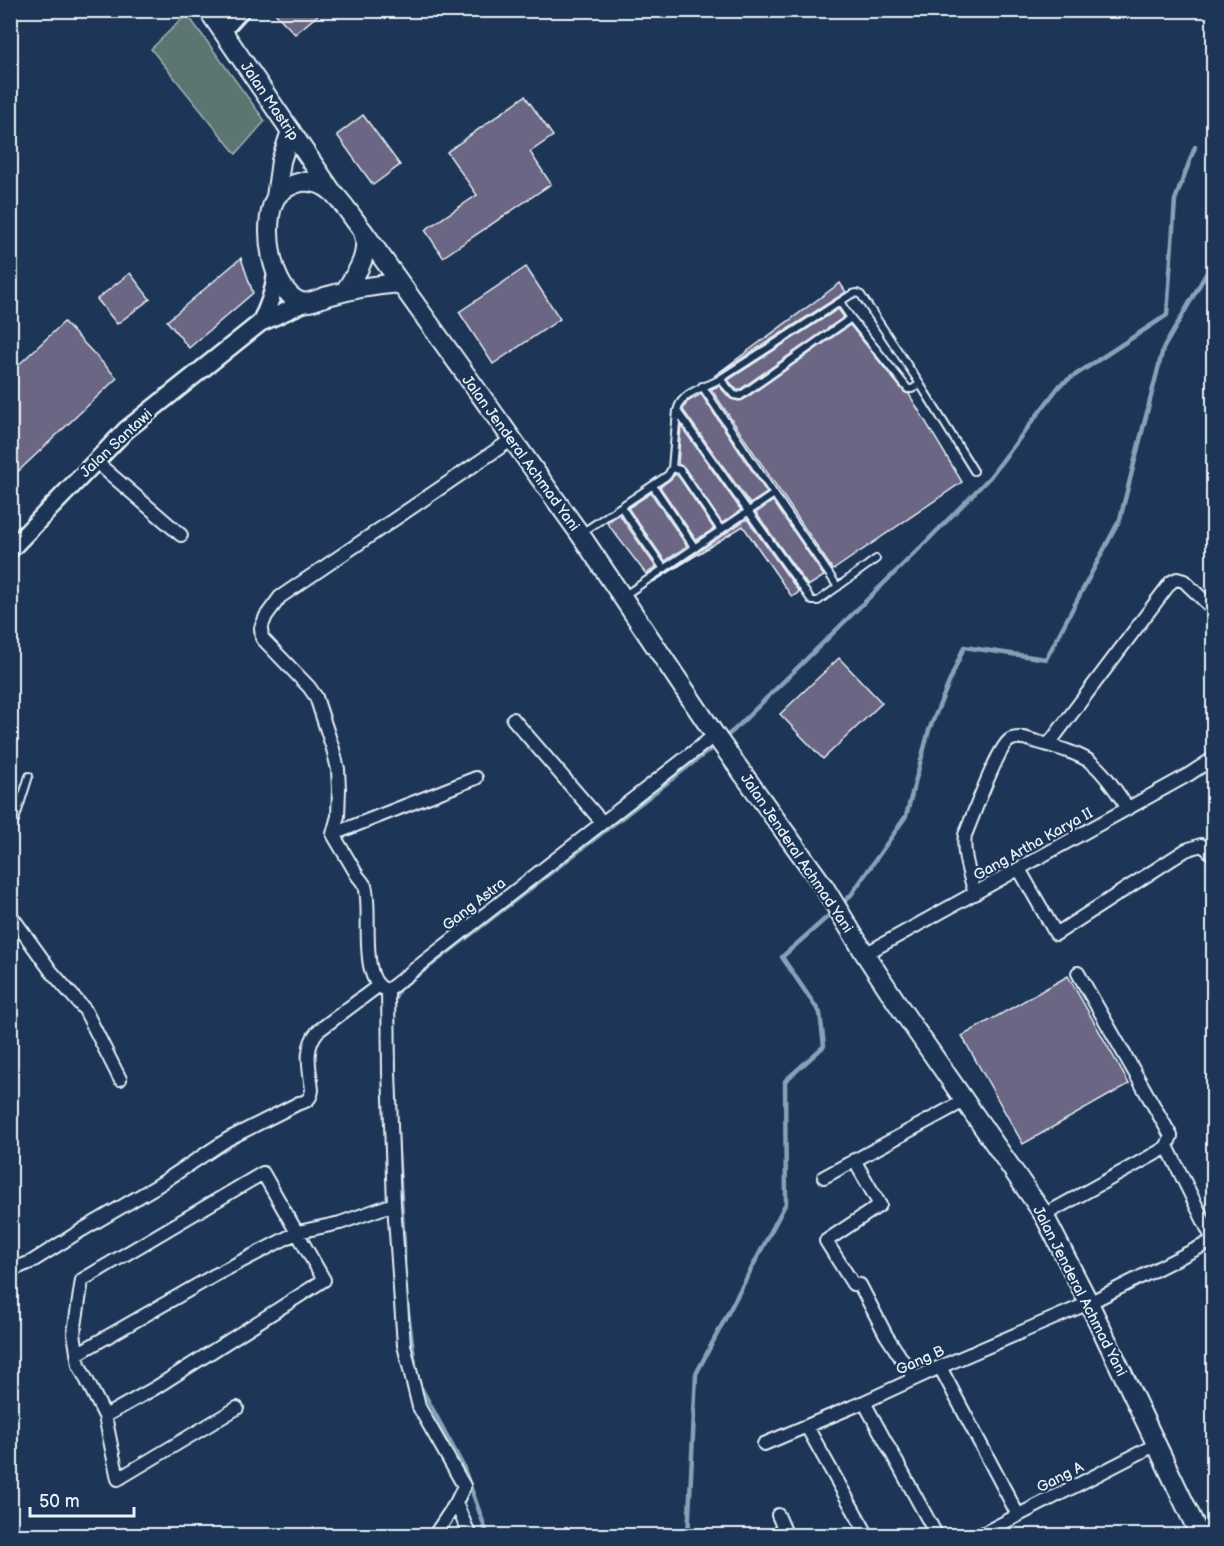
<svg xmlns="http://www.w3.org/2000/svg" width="1224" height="1546" font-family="'Balsamiq Sans',sans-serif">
  <rect width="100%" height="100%" fill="#1d3557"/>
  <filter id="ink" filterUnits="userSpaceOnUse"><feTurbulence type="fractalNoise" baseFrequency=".0167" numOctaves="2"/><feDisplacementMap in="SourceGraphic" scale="12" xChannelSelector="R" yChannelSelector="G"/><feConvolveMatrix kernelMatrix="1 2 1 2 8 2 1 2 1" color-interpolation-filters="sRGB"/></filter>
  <g filter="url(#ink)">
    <!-- green -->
    <path fill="#5d746f" stroke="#a2b2b4" stroke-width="1.5" d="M187 14 265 121 236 154 151 49Z"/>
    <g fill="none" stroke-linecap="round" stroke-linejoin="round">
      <!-- stream -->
      <path stroke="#87a2b8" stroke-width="4.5" d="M723 739 734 730 924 544 990 477 1060 385 1167 315 1175 200 1195 147
        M840 906 851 895 906 816 929 730 964 647 1046 659 1120 519 1163 349 1214 260
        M392 1004 399 989 434 963 717 744
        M397 1138 404 1244V1261
        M407 1305 415 1365
        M418 1382 463 1466 488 1536
        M688 1536 696 1374 786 1203 785 1081 824 1046 820 1013 782 957 834 911"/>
    </g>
    <!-- building -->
    <path fill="#6a6683" stroke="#e8f1f8" stroke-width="1.5" d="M272 10H324L295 34Z
      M525 96 553 136 530 152 551 184 443 257 425 230 477 195 447 152Z
      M363 115 400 165 373 185 337 135Z
      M241 258 253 293 189 348 167 321Z
      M526 267 560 319 493 364 459 312Z
      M130 273 150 299 117 324 97 299Z
      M840 283 846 292 714 376Z
      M838 309 844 317 739 390H737L728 380Z
      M64 322 117 378 10 479V373Z
      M850 325 904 392 909 394 962 482 833 570 711 389 719 386 731 399 739 401 743 400Z
      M701 394 767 493 750 504 683 410 687 402Z
      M681 426 741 510 722 523 684 467 678 464Z
      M675 474 679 477 714 529 696 540 660 487 671 479Z
      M651 493 687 546 665 561 628 508Z
      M773 501 824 576 808 586 756 513Z
      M619 514 656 567 646 574 607 523Z
      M747 519 799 592 792 597 743 526 653 582Z
      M839 658 882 703 823 759 780 714Z
      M1068 976 1129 1084 1023 1144 962 1036Z"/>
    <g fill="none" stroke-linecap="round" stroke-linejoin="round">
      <defs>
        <path id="lane" d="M840 302 851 318
          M720 379 734 395 740 396 851 318 908 389H912L920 384
          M702 386 774 494 838 587
          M677 411 812 601H818L876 559
          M672 468 680 470 683 474 721 530
          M653 486 695 548
          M621 507 664 569
          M583 532 668 475 672 468 677 411C681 391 705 388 720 379L852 294 857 293 861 295 920 384 974 471
          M625 595 774 494
          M10 836 29 776"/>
        <path id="street" d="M95 461 181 535
          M513 719 602 822
          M1048 745 1171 582 1177 579 1184 581 1214 610
          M333 834C341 848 349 861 357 875 359 878 363 882 365 886 373 908 357 985 388 990L715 735
          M333 834 338 816 339 789 338 769 333 749 316 697 309 687 262 638 261 628 266 616 280 597 511 440
          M333 834 476 778
          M1019 869 1056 934 1186 850 1201 845 1207 849 1214 856
          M975 894C970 875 962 854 965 835 972 819 998 746 1010 740 1014 737 1019 738 1024 738 1043 744 1076 751 1092 763 1106 774 1117 793 1128 808
          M10 914 51 971 85 1010 120 1079
          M865 954 1188 775 1214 758
          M1167 1146 1213 1240
          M854 1160 880 1205 826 1241 853 1284 860 1285 886 1335 914 1378
          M824 1177 964 1101
          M394 1204 404 1345 419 1407 464 1486 456 1503
          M1044 1215 1162 1150 1167 1146 1171 1136 1078 973
          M10 1268H16L31 1262 82 1230 157 1186 228 1139 299 1103C307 1102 311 1098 312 1090 310 1069 303 1048 318 1031L378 986
          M77 1354 215 1275 298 1232 340 1223 394 1204 389 1072 388 990
          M940 1367 1018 1515
          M864 1402 937 1536
          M105 1416 155 1388 324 1280 263 1173 82 1280 74 1333 79 1365 105 1416 118 1479 237 1408
          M807 1427 868 1536
          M764 1444 864 1402 940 1367 1089 1303 1214 1240
          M778 1515 787 1536
          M434 1536 456 1503 470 1536
          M978 1536 1155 1445"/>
        <path id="secondary" d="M222 31 241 10
          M260 323C269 307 274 292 276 274
          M10 550 126 430 260 323 304 303"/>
        <path id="primary" d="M208 10 331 190
          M276 197 281 161 291 131
          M400 283C375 285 351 289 328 296 320 298 309 304 301 302 270 291 262 224 275 199 280 190 292 184 301 182 312 181 323 184 331 191 341 199 354 220 363 231L580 534 715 735 823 885 865 954 901 1009 1044 1215 1089 1303 1200 1536
          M345 291C353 278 365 263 365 246 366 242 364 236 363 232"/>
      </defs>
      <!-- lane casing -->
      <use href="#lane" stroke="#e8f1f8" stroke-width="10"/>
      <!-- street casing -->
      <use href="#street" stroke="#e8f1f8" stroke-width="16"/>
      <!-- secondary casing -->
      <use href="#secondary" stroke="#e8f1f8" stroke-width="21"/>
      <!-- primary casing -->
      <use href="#primary" stroke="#e8f1f8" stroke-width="22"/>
      <!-- lane -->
      <use href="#lane" stroke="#1d3557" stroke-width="6"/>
      <!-- street -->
      <use href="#street" stroke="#1d3557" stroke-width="12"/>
      <!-- secondary -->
      <use href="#secondary" stroke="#1d3557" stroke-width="16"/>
      <!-- primary -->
      <use href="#primary" stroke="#1d3557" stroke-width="18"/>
    </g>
  </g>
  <g text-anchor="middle" stroke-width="4.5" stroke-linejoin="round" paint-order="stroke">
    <!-- street labels -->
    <g font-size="15" fill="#e8f1f8" stroke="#1d3557">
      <text transform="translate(270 101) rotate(56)" y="5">Jalan Mastrip</text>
      <text transform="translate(116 443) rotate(-43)" y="5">Jalan Santawi</text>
      <text transform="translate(521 453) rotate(54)" y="5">Jalan Jenderal Achmad Yani</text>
      <text transform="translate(1033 844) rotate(-29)" y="5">Gang Artha Karya II</text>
      <text transform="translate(797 853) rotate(56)" y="5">Jalan Jenderal Achmad Yani</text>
      <text transform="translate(474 904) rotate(-38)" y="5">Gang Astra</text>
      <text transform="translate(1080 1291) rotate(63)" y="5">Jalan Jenderal Achmad Yani</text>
      <text transform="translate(920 1360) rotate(-24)" y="5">Gang B</text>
      <text transform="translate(1060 1477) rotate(-27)" y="5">Gang A</text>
    </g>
  </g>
  <!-- margin -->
  <rect width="1224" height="1546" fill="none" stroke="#1d3557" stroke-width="36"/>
  <rect x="18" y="18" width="1188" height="1510" fill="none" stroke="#e8f1f8" stroke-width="2" filter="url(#ink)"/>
  <!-- scale -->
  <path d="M30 1507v9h104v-9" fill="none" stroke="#e8f1f8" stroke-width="3"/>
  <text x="39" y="1507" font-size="18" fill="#e8f1f8" stroke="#1d3557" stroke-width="4.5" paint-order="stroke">50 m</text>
</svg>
